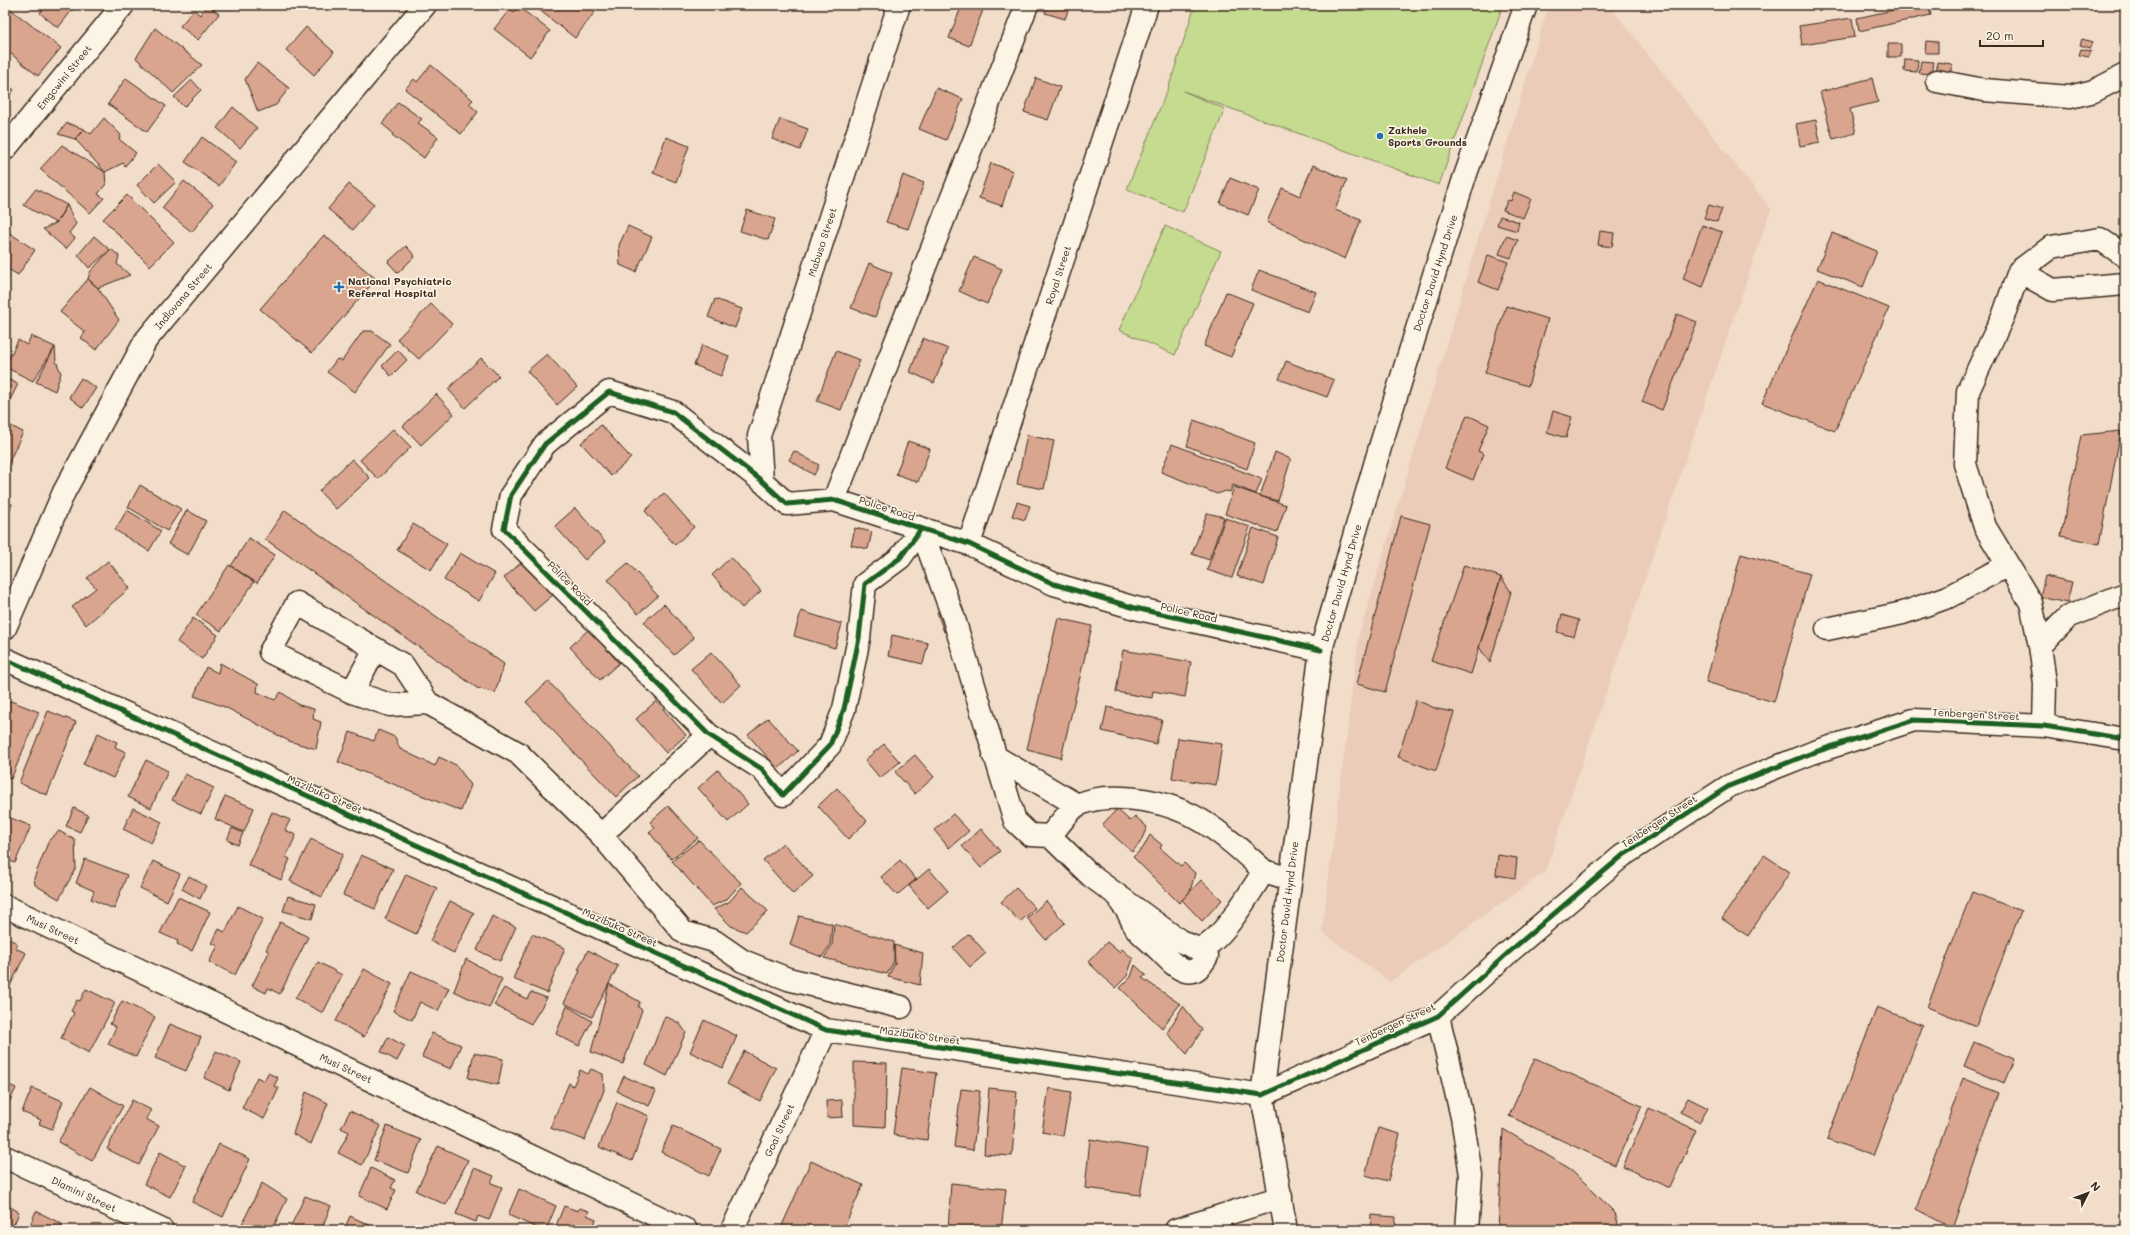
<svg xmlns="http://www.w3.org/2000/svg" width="2130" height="1235" font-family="Mali,sans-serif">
  <rect width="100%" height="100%" fill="#f2ddcb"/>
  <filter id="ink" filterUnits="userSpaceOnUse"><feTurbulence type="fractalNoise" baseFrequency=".025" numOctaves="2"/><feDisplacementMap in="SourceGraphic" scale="8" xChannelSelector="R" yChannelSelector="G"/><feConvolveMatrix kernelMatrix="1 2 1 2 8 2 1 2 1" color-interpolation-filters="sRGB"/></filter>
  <g filter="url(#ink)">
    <!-- built -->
    <path fill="#eaccb9" d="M1558 5H1609L1771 209 1545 872 1390 982 1322 932 1359 635 1546 13Z"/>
    <!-- green -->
    <path fill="#c4db90" stroke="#808257" d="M1195 5H1503L1439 185 1183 91 1225 109 1183 212 1127 189 1169 86Z
      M1165 226 1221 251 1175 355 1119 330Z"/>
    <!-- building -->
    <path fill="#d9a58e" stroke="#3b2a1e" d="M5 5 61 48 38 76 5 49Z
      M46 5H68L73 9 58 28 40 13Z
      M208 5 219 14 198 40 180 26 194 10 200 15Z
      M228 5H235L232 9Z
      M533 5H594L598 8 575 38Z
      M606 5H617L613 10Z
      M962 5H985L969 46 949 38Z
      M1047 5H1070L1065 19 1045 13Z
      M1916 5H1928L1931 15 1859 31 1857 18Z
      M519 7 550 31 530 57 494 29 510 9 514 12Z
      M1852 18 1855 37 1802 45 1799 26Z
      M306 27 334 52 314 75 286 50Z
      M155 28 202 65 173 93 136 58Z
      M2082 39 2092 42 2090 48 2080 45Z
      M1926 41 1938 42V53H1925Z
      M1888 44H1901V57H1888Z
      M2081 49 2091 51 2089 57 2079 55Z
      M1905 59 1918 60 1917 72 1904 71Z
      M1921 61 1934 62 1932 74 1919 73Z
      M1937 62 1952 64 1950 75 1936 73Z
      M257 63 289 88 276 105 258 112 245 79Z
      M431 65 473 100 469 104 478 112 461 134 405 89 414 79 417 82Z
      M126 78 166 106 147 132 108 104Z
      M1036 78 1060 87 1048 120 1024 112Z
      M1872 78 1878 102 1850 109 1856 133 1833 139 1820 92Z
      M192 80 201 90 184 107 174 97Z
      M5 82 14 90 5 100Z
      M936 88 963 99 946 140 919 129Z
      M1965 92 1976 94 1975 101 1964 99Z
      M398 102 422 119 418 123 438 137 424 158 392 135 393 133 382 124Z
      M233 107 257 128 240 148 217 128Z
      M104 118 121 135 119 139 136 153 125 166 123 163 105 172 75 139 84 129 91 134Z
      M780 119 808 129 800 150 772 139Z
      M1816 120 1820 142 1800 146 1796 124Z
      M67 123 84 129 75 139 58 134Z
      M202 137 236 162 219 186 185 162Z
      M666 137 689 146 676 182 653 173Z
      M62 145 105 172 106 184 98 194 104 198 90 213 40 169Z
      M991 163 1013 171 1002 206 979 198Z
      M158 164 176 182 154 203 137 185Z
      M1313 165 1347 180 1335 210 1361 220 1345 259 1267 222 1282 188 1300 196Z
      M903 175 924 183 908 229 886 222Z
      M1230 178 1259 190 1248 215 1220 203Z
      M184 181 213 204 192 232 162 208Z
      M349 184 374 204 353 230 328 209Z
      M36 189 67 205 56 223 23 205Z
      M1514 192 1531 199 1523 218 1503 210 1508 200 1511 201Z
      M127 195 174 242 150 266 103 219Z
      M67 205 76 224 69 233 75 238 66 249 43 229 56 223Z
      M1709 205 1722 209 1717 222 1704 218Z
      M747 210 775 219 768 240 740 231Z
      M1500 216 1519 222 1517 231 1497 225Z
      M1702 225 1722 232 1703 287 1683 279Z
      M628 226 652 237 636 272 620 265 619 245Z
      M5 230 35 250 18 275 5 267Z
      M1600 231 1614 233 1612 247 1598 245Z
      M1832 233 1877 251 1863 287 1817 269Z
      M324 235 376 279 312 353 260 309Z
      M94 236 110 250 89 268 78 255Z
      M1506 236 1518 240 1511 258 1499 254Z
      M406 246 415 256 398 273 388 262Z
      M111 249 119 256 117 264 130 275 98 288 88 279 90 272Z
      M1488 255 1508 262 1498 290 1478 282Z
      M974 257 1002 269 987 304 959 291Z
      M869 263 892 273 875 317 851 308Z
      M1259 270 1316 292 1308 312 1251 290Z
      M88 279 98 288 119 320 96 350 81 338 85 332 60 312Z
      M1818 279 1889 308 1835 431 1762 403Z
      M1226 292 1253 303 1231 357 1204 346Z
      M715 299 742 309 735 328 708 317Z
      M431 304 452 324 419 359 397 339Z
      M1506 306 1548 319 1528 386 1485 373Z
      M1677 314 1697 322 1662 410 1642 402Z
      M363 331H372L390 344 355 392 327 372 337 359 342 361Z
      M31 336 55 347 33 381 5 367 18 340 27 345Z
      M923 338 948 349 934 383 910 372Z
      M702 345 729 356 721 376 694 365Z
      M55 347 56 361 61 373 55 391 36 382Z
      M398 350 407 360 391 376 382 366Z
      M836 351 860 360 841 410 817 401Z
      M547 354 577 387 557 405 527 371Z
      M481 358 499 376 465 408 448 389Z
      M1286 361 1334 380 1327 397 1279 379Z
      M5 378 18 384 5 410Z
      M81 378 96 388 83 408 69 397Z
      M436 394 454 414 421 445 403 426Z
      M1553 411 1572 417 1566 438 1547 432Z
      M1467 415 1489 425 1478 451 1484 454 1473 480 1445 468Z
      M1194 420 1255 443 1247 469 1187 446Z
      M5 423 23 432 8 464 5 463Z
      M601 425 631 458 611 476 581 443Z
      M393 429 411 447 378 479 360 460Z
      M2121 431 2099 544 2061 536 2081 435Z
      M1027 435 1054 441 1044 489 1017 484Z
      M908 441 930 449 918 482 896 474Z
      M1172 444 1262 479 1256 494 1233 485 1230 492 1226 491 1217 494 1161 472Z
      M794 451 819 465 814 475 789 460Z
      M1275 452 1291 459 1278 501 1260 496Z
      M352 459 370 478 336 509 319 491Z
      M5 466 9 468 5 478Z
      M140 485 181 509 167 531 128 507Z
      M1234 487 1286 505 1277 532 1225 514Z
      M664 493 694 527 675 545 645 511Z
      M5 501 12 504 5 524Z
      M1017 502 1030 506 1025 520 1012 516Z
      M575 508 605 542 585 560 555 526Z
      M127 510 161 531 149 551 115 530Z
      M187 510 206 521 188 555 168 544Z
      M285 510 504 664 495 693 477 688 265 539Z
      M1207 513 1224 517 1209 560 1192 554Z
      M1401 516 1430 524 1385 692 1357 684Z
      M1225 518 1250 527 1232 578 1207 570Z
      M413 524 447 544 431 570 397 550Z
      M855 528 872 532 868 549 851 545Z
      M1253 528 1278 537 1264 585 1237 576Z
      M249 538 275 555 257 583 231 566Z
      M460 553 495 574 479 601 444 580Z
      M1741 554 1810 574 1774 702 1706 682Z
      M731 557 761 591 742 608 712 575Z
      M524 560 554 594 534 611 504 578Z
      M108 561 130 588 86 625 72 607 96 588 87 578Z
      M628 563 658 596 638 614 608 580Z
      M229 565 254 582 221 631 196 615Z
      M1464 565 1501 577 1471 674 1431 661Z
      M2045 576 2072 582 2067 603 2040 597Z
      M1501 577 1511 592 1490 663 1479 647Z
      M664 604 694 638 674 655 644 622Z
      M945 609 952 629 944 632 937 612Z
      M801 611 842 624 835 648 794 636Z
      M1562 615 1579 620 1574 637 1557 632Z
      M193 618 218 635 202 659 177 642Z
      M1058 618 1092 626 1061 758 1027 749Z
      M589 629 619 663 600 680 570 647Z
      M892 635 928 643 923 664 888 656Z
      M1123 650 1191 662 1185 697 1153 691 1152 698 1116 692Z
      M711 652 741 685 722 703 691 669Z
      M220 663 258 684 257 692 275 700 281 692 299 705 314 709 313 719 321 722 316 749 289 741 225 707 194 696 206 667 218 673Z
      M548 681 638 776 616 797 526 702Z
      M1416 700 1437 709 1454 712 1436 771 1398 757Z
      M11 701 39 712 11 779 5 777V707Z
      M656 701 686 735 666 753 636 719Z
      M1107 707 1162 720 1156 744 1102 731Z
      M48 711 76 722 47 795 19 783Z
      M768 718 798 751 778 769 748 735Z
      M378 730 395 737 400 749 435 766 439 757 456 765 471 785 461 811 338 762 350 732 374 741Z
      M98 733 117 742 115 747 126 752 113 778 83 764Z
      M1178 738 1222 744 1216 785 1172 778Z
      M884 744 900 762 880 778 865 760Z
      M915 755 934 777 915 794 895 772Z
      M146 760 168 771 151 808 128 797Z
      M718 770 748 804 728 822 698 788Z
      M185 774 214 788 201 814 172 800Z
      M837 788 867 821 848 839 818 806Z
      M225 796 254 808 244 832 215 819Z
      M668 806 698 838 671 859 649 832 655 827 650 822Z
      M74 808 88 815 80 832 66 826Z
      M133 808 162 822 151 843 123 829Z
      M1117 809 1130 821 1135 816 1147 827 1140 843 1132 852 1102 825Z
      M272 812 290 820 285 830 296 835 286 857 290 859 281 880 248 865Z
      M953 814 969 831 949 848 934 830Z
      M6 816 31 826 15 863 5 859Z
      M232 828 243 833 238 845 227 840Z
      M981 829 1000 851 981 868 962 846Z
      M59 831 75 840 76 868 59 899 35 885 34 878 49 840Z
      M1150 835 1162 845 1160 848 1181 866 1184 863 1195 873 1190 892 1179 903 1133 857 1143 848Z
      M311 839 343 854 322 897 290 881Z
      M699 840 741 883 727 899 712 906 672 861Z
      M783 843 813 876 793 894 763 860Z
      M361 855 393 869 375 909 343 895Z
      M1498 855 1517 858 1515 878 1496 875Z
      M1764 855 1790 872 1748 936 1722 919Z
      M85 859 127 875 114 909 91 899 94 891 76 883Z
      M900 860 916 879 897 895 881 877Z
      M153 861 180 874 167 901 140 888Z
      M929 869 948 891 928 908 909 886Z
      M406 874 437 888 416 934 385 919Z
      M189 876 206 886 200 899 182 889Z
      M1201 880 1222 900 1202 921 1182 900Z
      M742 887 768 911 746 932 731 926 714 909 729 902Z
      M1016 888 1035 908 1020 922 1001 902Z
      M1972 892 2021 911 1976 1026 1927 1007Z
      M288 896 316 904 312 919 283 911Z
      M178 897 210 912 192 951 177 944 178 941 160 933Z
      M450 901 474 913 454 953 430 941Z
      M1046 901 1065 923 1046 940 1027 918Z
      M238 906 263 919 235 975 209 962 218 946 212 943 219 929 225 932Z
      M492 916 516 927 500 961 477 950Z
      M799 916 832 924 830 945 822 957 790 945Z
      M280 922 308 937 280 994 268 988 266 993 252 986 269 952 266 950Z
      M834 924 894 942V961L887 974 824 958 832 945Z
      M532 934 565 948 547 993 513 979Z
      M969 934 986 953 970 967 953 948Z
      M5 937 17 943 15 948 26 953 7 992 5 991Z
      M1107 942 1119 952 1122 949 1133 959 1127 976 1115 988 1088 962Z
      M894 945 923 953 920 985 888 977 895 963Z
      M588 950 618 966 592 1017 564 1003 580 971 578 970Z
      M466 959 502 979 489 1008 454 991Z
      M318 962 342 975 323 1013 295 998Z
      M1135 965 1146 975 1142 978 1180 1004 1162 1028 1120 988 1131 977Z
      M364 969 392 984 364 1037 336 1021Z
      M411 971 449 988 438 1011 420 1002 412 1020 393 1011Z
      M609 984 640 1002 638 1007 642 1010 623 1064 591 1052Z
      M504 988 527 999 531 992 547 998 531 1024 494 1005Z
      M86 989 115 1003 89 1053 61 1038 74 1013 71 1011 77 1000 80 1001Z
      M122 1001 155 1017 136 1057 108 1044 116 1027 110 1024Z
      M567 1006 592 1021 579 1046 556 1034Z
      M1183 1006 1202 1030 1187 1054 1167 1033Z
      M1877 1007 1923 1025 1873 1156 1827 1139Z
      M665 1016 679 1023 686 1032 667 1076 646 1065Z
      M704 1020 737 1036 723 1068 690 1052Z
      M170 1024 201 1037 186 1071 155 1058Z
      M432 1033 461 1045 451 1069 422 1057Z
      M388 1037 405 1046 397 1061 381 1052Z
      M1974 1042 2014 1059 2004 1083 1964 1066Z
      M216 1051 241 1062 229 1090 204 1078Z
      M744 1051 776 1068 760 1101 727 1084Z
      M474 1053 503 1059 498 1085 468 1078Z
      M1535 1058 1642 1106 1615 1165 1509 1116Z
      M854 1062 887 1063 885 1127 854 1125Z
      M902 1068 936 1073 927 1140 893 1135Z
      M591 1069 603 1074 604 1090 585 1140 550 1128 569 1083 573 1086 580 1070 588 1074Z
      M268 1073 278 1078 274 1086 279 1088 264 1119 242 1108 257 1077 264 1081Z
      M624 1076 656 1091 649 1106 617 1091Z
      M1963 1078 1999 1093 1952 1228 1916 1209Z
      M5 1083 16 1088 5 1111Z
      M90 1087 123 1106 92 1161 58 1142Z
      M32 1088 63 1101 52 1129 39 1124 41 1120 22 1112Z
      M989 1088 1017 1091 1012 1156 984 1154Z
      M1049 1088 1071 1092 1063 1136 1042 1132Z
      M961 1089 980 1091 973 1150 954 1147Z
      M306 1092 328 1103 311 1144 293 1134Z
      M1688 1098 1708 1108 1700 1122 1680 1112Z
      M132 1100 151 1110 146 1119 159 1126 139 1165 107 1149Z
      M842 1100 843 1117 827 1118 826 1101Z
      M617 1102 649 1116 632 1161 599 1147Z
      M1649 1108 1696 1130 1670 1188 1623 1167Z
      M350 1111 381 1126 362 1165 338 1153 349 1132 341 1128Z
      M387 1126 421 1140 408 1173 374 1160Z
      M673 1126 721 1149 709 1176 661 1152Z
      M1378 1128 1400 1134 1388 1181 1365 1175Z
      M1503 1129 1572 1170 1615 1213 1620 1230H1498Z
      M1090 1139 1148 1149 1140 1195 1085 1188Z
      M219 1144 250 1159 223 1217 192 1202Z
      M438 1146 468 1160 446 1205 416 1191Z
      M160 1152 186 1166 170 1197 144 1184Z
      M811 1161 863 1185 843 1230H780Z
      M371 1168 395 1180 391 1188 396 1190 387 1209 359 1196Z
      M474 1168 494 1176 491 1183 502 1187 489 1220 478 1216 476 1222 456 1214Z
      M262 1183 287 1199 272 1230H239Z
      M951 1183 1006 1189 1001 1230H948Z
      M519 1189 556 1206 546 1230H542L508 1215Z
      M305 1196 331 1206 321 1230H289Z
      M5 1204 19 1212 12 1230H5Z
      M564 1206 578 1211 579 1208 589 1211 587 1215 596 1219 592 1230H561L555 1228Z
      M36 1211 62 1224 61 1230H28Z
      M1371 1215 1396 1217 1395 1230H1370Z
      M350 1216 376 1228 375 1230H344Z"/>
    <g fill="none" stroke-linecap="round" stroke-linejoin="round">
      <defs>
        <path id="minor" d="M1937 81 1984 90 2070 97 2094 91 2125 75
          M5 149 123 5
          M2019 271 2053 290 2125 284
          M762 481 759 436 899 5
          M834 500 1027 5
          M921 529 900 558 865 584 859 638 852 672 844 709 830 745 783 795 762 769 709 735 504 529 511 495 545 444 609 392 673 412 762 481 787 504 834 500 969 544 1054 584 1135 608 1321 650
          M921 529 953 616 1015 821 1030 835 1050 836 1091 876 1180 941C1188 944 1195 950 1203 947 1223 940 1252 889 1264 871L1290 879
          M969 544 1147 5
          M5 628 64 492 146 340 425 5
          M1827 629 1903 613 1948 597 2008 565
          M2040 646 2031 603 1985 527 1965 464 1968 391 2004 314 2019 271 2051 247 2100 239 2125 256
          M5 659 826 1030 1262 1095 1438 1016 1509 952 1622 856 1729 786 1812 753 1914 720 2044 726 2125 739
          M352 692 375 649
          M428 703 390 705 352 692 270 652 297 603 403 665 428 703 518 753 601 835 683 932 714 941 743 961 788 979 901 1007
          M2044 726 2045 683 2040 646 2068 617 2125 594
          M994 756 1077 805
          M601 835 709 735
          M1050 836C1057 828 1070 809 1078 805 1092 798 1108 797 1123 798 1187 801 1219 830 1264 871
          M1122 904C1129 911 1131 920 1136 928 1142 935 1151 942 1158 949 1175 966 1191 986 1207 956L1204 947
          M5 906 686 1230
          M1438 1016 1462 1117 1471 1175 1467 1230
          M5 1157 162 1230
          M732 1230 826 1030
          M1176 1230 1281 1197"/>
        <path id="major" d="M1286 1230 1262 1095 1321 650 1381 444 1464 179 1526 5"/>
      </defs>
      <!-- minor casing -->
      <use href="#minor" stroke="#3b2a1e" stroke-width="25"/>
      <!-- major casing -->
      <use href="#major" stroke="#3b2a1e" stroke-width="25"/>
      <!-- minor -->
      <use href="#minor" stroke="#fcf5e5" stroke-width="22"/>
      <!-- major -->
      <use href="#major" stroke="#fcf5e5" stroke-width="22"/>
      <defs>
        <path id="cycleway" d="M921 529 900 558 865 584 859 638 852 672 844 709 830 745 783 795 762 769 709 735 504 529 511 495 545 444 609 392 673 412 762 481 787 504 834 500 969 544 1054 584 1135 608 1321 650
          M5 659 826 1030 1262 1095 1438 1016 1509 952 1622 856 1729 786 1812 753 1914 720 2044 726 2125 739"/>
      </defs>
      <!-- cycleway casing -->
      <use href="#cycleway" stroke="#fcf5e5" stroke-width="8"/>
      <!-- cycleway -->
      <use href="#cycleway" stroke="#1b5e20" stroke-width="5"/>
    </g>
  </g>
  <!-- markers -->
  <g fill="#1f6fb2" stroke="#fcf5e5" stroke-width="1.5">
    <circle cx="1380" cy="136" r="4"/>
    <path d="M337 281h4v4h4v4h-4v4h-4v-4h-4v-4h4z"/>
  </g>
  <g text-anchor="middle" stroke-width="3.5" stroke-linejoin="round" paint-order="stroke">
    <!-- street labels -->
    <g font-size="10" fill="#3b2a1e" stroke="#fcf5e5">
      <text transform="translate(64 77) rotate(-51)" y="4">Emgcwini Street</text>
      <text transform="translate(822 242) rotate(-72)" y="4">Mabuso Street</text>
      <text transform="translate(1435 273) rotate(-72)" y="4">Doctor David Hynd Drive</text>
      <text transform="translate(1058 275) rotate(-72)" y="4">Royal Street</text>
      <text transform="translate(183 296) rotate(-50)" y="4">Indlovana Street</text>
      <text transform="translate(887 508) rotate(18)" y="4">Police Road</text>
      <text transform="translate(570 583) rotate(45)" y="4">Police Road</text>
      <text transform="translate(1341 583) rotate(-74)" y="4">Doctor David Hynd Drive</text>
      <text transform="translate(1189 612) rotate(13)" y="4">Police Road</text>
      <text transform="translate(1976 714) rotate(3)" y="4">Tenbergen Street</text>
      <text transform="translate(325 794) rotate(24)" y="4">Mazibuko Street</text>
      <text transform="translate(1659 821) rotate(-33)" y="4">Tenbergen Street</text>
      <text transform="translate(1287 902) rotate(-83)" y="4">Doctor David Hynd Drive</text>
      <text transform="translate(620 927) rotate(24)" y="4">Mazibuko Street</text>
      <text transform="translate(53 929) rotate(25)" y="4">Musi Street</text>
      <text transform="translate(1395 1024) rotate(-25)" y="4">Tenbergen Street</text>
      <text transform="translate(920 1035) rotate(8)" y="4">Mazibuko Street</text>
      <text transform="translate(346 1068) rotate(25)" y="4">Musi Street</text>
      <text transform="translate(779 1130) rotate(-65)" y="4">Goal Street</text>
      <text transform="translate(84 1194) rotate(25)" y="4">Dlamini Street</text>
    </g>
    <!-- poi labels -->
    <g font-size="10" font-weight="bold" fill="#3b2a1e" stroke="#fcf5e5" text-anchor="start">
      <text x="1388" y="134">Zakhele<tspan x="1388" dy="12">Sports Grounds</tspan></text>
      <text x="348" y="285">National Psychiatric<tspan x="348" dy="12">Referral Hospital</tspan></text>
    </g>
  </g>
  <!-- margin -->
  <rect width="2130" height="1235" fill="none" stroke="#fcf5e5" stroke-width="20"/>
  <rect x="10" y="10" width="2110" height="1215" fill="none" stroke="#3b2a1e" stroke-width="1.5" filter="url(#ink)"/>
  <!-- north arrow -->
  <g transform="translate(2088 1193) rotate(48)" stroke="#fcf5e5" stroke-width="3" paint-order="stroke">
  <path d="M0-3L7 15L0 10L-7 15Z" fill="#3b2a1e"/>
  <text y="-6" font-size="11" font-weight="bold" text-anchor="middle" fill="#3b2a1e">N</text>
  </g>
  <!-- scale -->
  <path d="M1980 40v6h63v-6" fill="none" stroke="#3b2a1e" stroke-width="2"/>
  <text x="1986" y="40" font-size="12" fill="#3b2a1e" stroke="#fcf5e5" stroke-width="3" paint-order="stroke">20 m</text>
</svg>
